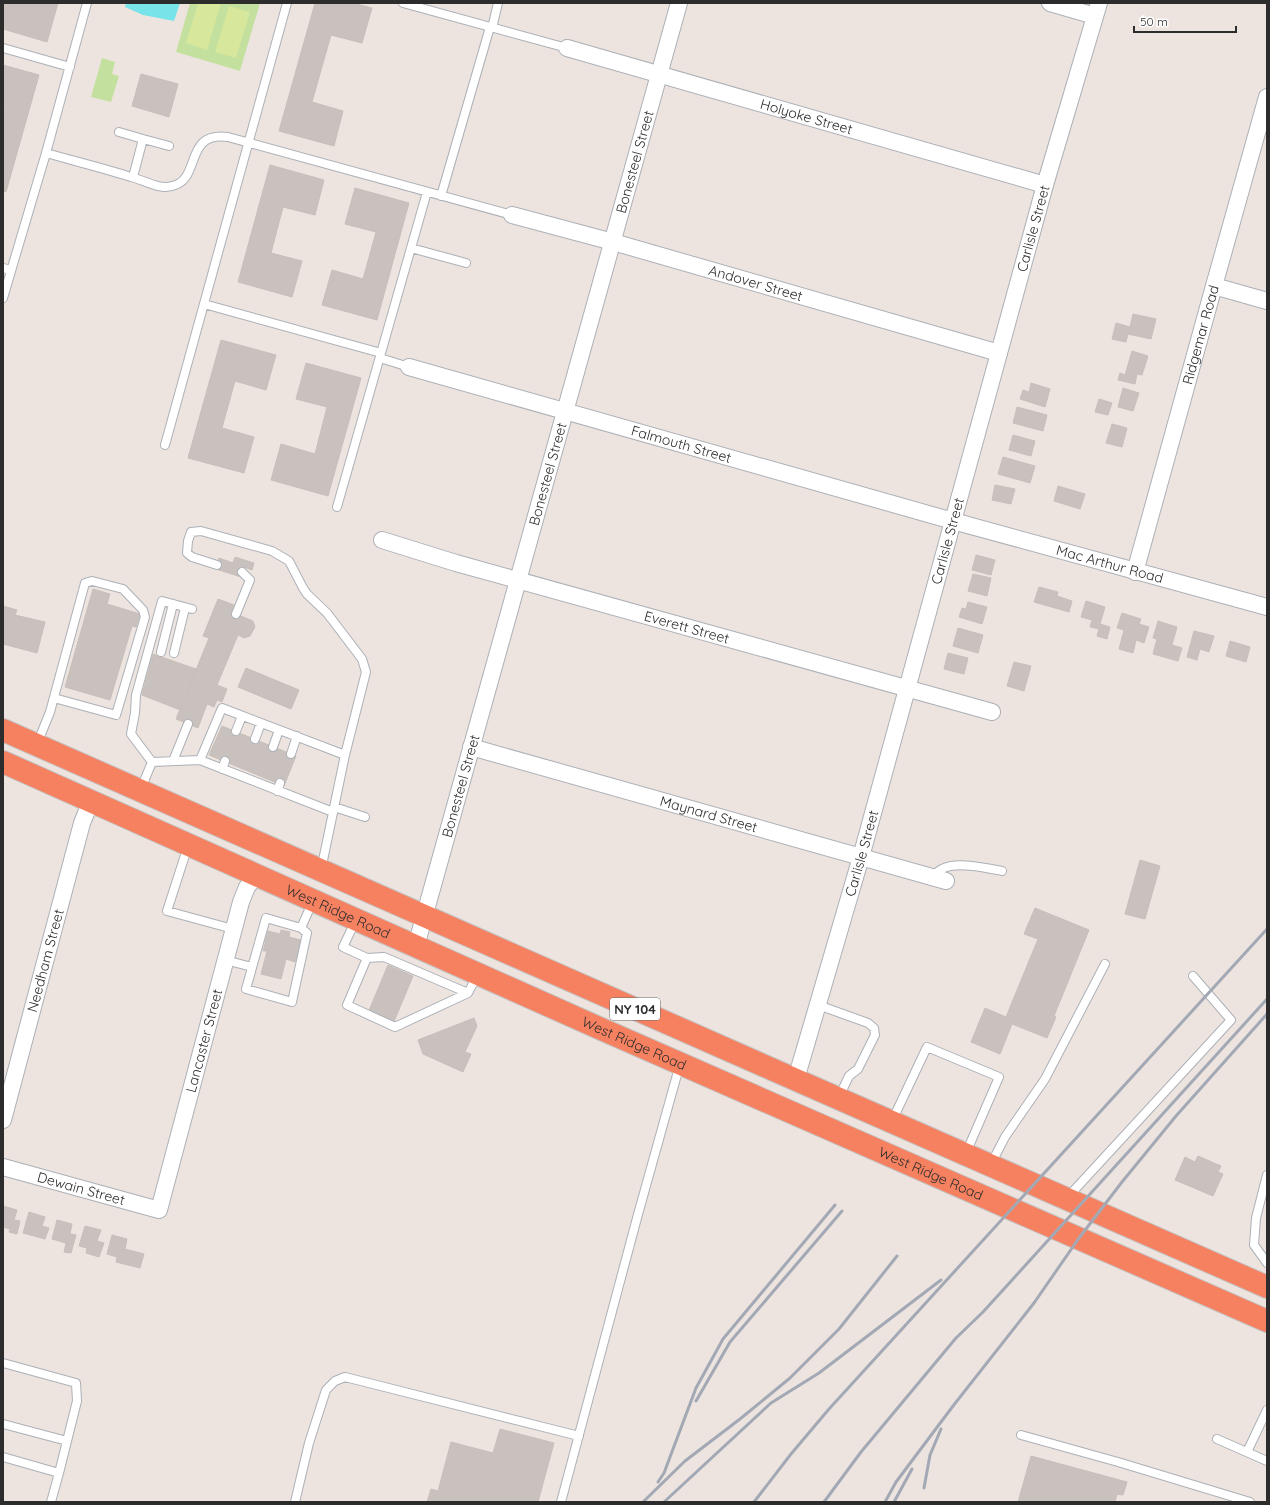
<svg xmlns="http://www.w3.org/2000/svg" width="1270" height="1505" font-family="Quicksand,sans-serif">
  <rect width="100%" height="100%" fill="#ede4df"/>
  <!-- green -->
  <path fill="#c3e09f" d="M190 3H260L240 71 176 52Z
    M102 58 115 62 112 74 119 76 111 102 91 97Z"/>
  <!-- pitch -->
  <path fill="#d7e79b" d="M198 3H221L207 50 186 43Z
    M229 6 250 12 236 58 215 52Z"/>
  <!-- water -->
  <path fill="#78e3e9" d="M126 3H180L174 21 143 15 125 7Z"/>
  <!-- building -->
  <path fill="#c8c1be" stroke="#c8bfb9" d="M3 3H58L47 42 3 29Z
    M315 3H353L372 8 362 43 331 35 312 102 343 111 334 146 279 131Z
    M3 65 39 75 6 192 3 191V111L5 104 3 103Z
    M141 74 178 84 169 117 132 106Z
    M270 165 324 180 315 215 283 207 271 253 302 261 292 297 238 282Z
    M355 188 409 203 377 320 322 305 332 270 363 279 376 232 345 224Z
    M1133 314 1156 319 1151 339 1128 334 1126 342 1112 339 1116 323 1130 327Z
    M221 340 276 355 266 390 235 381 222 428 254 437 244 473 188 458Z
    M1132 351 1148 356 1142 375 1137 374 1135 384 1118 380 1120 373 1125 375Z
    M306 363 361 378 328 496 271 480 281 444 315 454 327 407 296 399Z
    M1031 383 1050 389 1045 407 1020 399 1023 390 1029 392Z
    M1123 388 1139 393 1133 411 1118 407Z
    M1099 399 1112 403 1108 415 1095 412Z
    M1017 407 1047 415 1043 431 1013 423Z
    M1112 424 1127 428 1122 447 1106 443Z
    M1013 435 1035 441 1031 456 1009 450Z
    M1003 457 1035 466 1030 483 998 474Z
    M995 485 1015 489 1011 504 992 500Z
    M1058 486 1085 494 1080 509 1054 501Z
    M976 555 995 560 991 575 972 570Z
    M235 557 254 563 252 570 244 567 241 577 216 569 219 558 233 563Z
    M973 574 991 578 987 596 968 591Z
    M1039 587 1058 592 1057 596 1072 601 1069 612 1034 602Z
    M93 589 110 594 107 604 140 614 136 627 132 626 110 700 65 687Z
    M218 599 234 605 231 612 253 621 255 627 250 636 244 638 238 635 217 685 227 689 222 702 217 700 214 707 207 704 198 728 176 719 209 638 203 636Z
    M1086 601 1105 607 1100 624 1110 627 1107 639 1097 636 1099 629 1090 627 1092 620 1081 617Z
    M968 602 987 607 982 624 959 617 962 608 966 609Z
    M3 606 17 610 15 615 45 622 37 653 3 644Z
    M1122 613 1141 619 1139 624 1149 627 1144 643 1136 640 1133 653 1119 649 1124 630 1117 628Z
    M1158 621 1177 627 1172 645 1182 648 1178 661 1153 654 1157 639 1153 638Z
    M958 628 983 635 978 653 953 646Z
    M1194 631 1214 636 1209 652 1200 649 1197 660 1187 657Z
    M1230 641 1250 647 1246 662 1226 656Z
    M948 653 968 658 964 674 944 669Z
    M153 654 196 669 180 710 142 695Z
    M1014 662 1031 666 1024 691 1007 686Z
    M246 668 299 690 291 709 238 687Z
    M222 726 296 756 284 786 209 755Z
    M1140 860 1160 866 1145 919 1125 914Z
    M1035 908 1089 930 1054 1016 1056 1017 1047 1038 1012 1024 1000 1054 971 1042 985 1008 1006 1017 1038 939 1024 934Z
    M281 930 290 932 289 937 301 940 295 962 286 959 281 979 261 974 267 951H263L268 931 280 934Z
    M388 965 413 976 393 1024 368 1013Z
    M474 1018 477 1026 465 1052 471 1054 463 1072 423 1054 418 1040Z
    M1198 1156 1221 1166 1218 1172 1223 1174 1213 1196 1175 1180 1185 1157 1195 1162Z
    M3 1206 17 1210 14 1220 20 1221 17 1234 9 1232 10 1229 3 1227Z
    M29 1212 45 1217 42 1226 49 1228 45 1239 23 1233Z
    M57 1220 72 1224 70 1234 76 1235 71 1253 64 1252 66 1243 52 1239Z
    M85 1226 101 1230 97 1241 104 1243 99 1257 86 1253 87 1248 79 1246Z
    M112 1235 127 1239 125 1249 144 1254 140 1268 116 1262 117 1257 107 1254Z
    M500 1429 554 1443 538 1502H427L431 1489 438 1491 451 1442 493 1453Z
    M1031 1456 1127 1482 1123 1495 1117 1494 1115 1502H1018Z"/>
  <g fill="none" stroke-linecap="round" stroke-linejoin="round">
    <defs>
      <path id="lane" d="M403 3 567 48
        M492 28 498 3
        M3 48 70 67
        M119 132 143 139 133 177
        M143 139 169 146
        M46 153C74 161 103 168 131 177 144 180 159 190 172 186 202 180 183 131 228 137L512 215
        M441 196 490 27
        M411 248 466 263
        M3 268 11 270
        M3 298 46 153 87 3
        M204 304 381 353
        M380 358 409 367
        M165 445 287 3
        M337 507 427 192
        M217 565 192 557 187 553 188 541 191 532 201 531 272 551 289 561 303 588 307 594 327 613 362 659 366 672 345 755
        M236 614 250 580 242 572
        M161 652 173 604
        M174 653 185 608
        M236 731 242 716
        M255 739 261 723
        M37 744 50 712 85 583 92 581 123 589 143 610 145 617 116 715 54 698
        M273 747 279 730
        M291 754 297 736
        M200 760 222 708 345 755 321 870
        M173 761 188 724
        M152 762 131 734 135 713 136 695 162 601 192 609
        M152 762 200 760 333 812
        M222 769 225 761
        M140 791 152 762
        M277 791 280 783
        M334 807 365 817
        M188 846 167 911 233 929
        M932 877C935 874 939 870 942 869 956 861 987 868 1002 871
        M266 918 301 928 307 933 292 1002 246 989Z
        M356 920 343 947 367 958 347 1005 395 1027 468 993 478 974
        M301 928 313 901
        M367 958 384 957 468 993
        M225 960 252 967
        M818 1005 868 1023 874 1028 875 1035 858 1069 849 1076 839 1097
        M892 1121 927 1047 999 1077 966 1153
        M991 1164 1005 1137 1045 1079 1105 964
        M1267 1175 1256 1218 1254 1245 1267 1263
        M1067 1198 1231 1020 1193 976
        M3 1363 76 1383 77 1401 59 1473
        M3 1424 67 1441
        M1021 1435 1118 1462 1250 1502
        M1217 1439 1267 1461
        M1247 1452 1267 1410
        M3 1457 59 1473 51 1502
        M295 1502 309 1443 326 1390 335 1381 345 1377 579 1436
        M561 1502 637 1218 680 1064"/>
      <g id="street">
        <path d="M1050 3 1095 16"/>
        <path id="s1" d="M567 48 1045 185"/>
        <path id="s2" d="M512 215 613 242 999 353"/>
        <path d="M1214 286 1267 301"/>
        <path id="s3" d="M409 367 953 521 1267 607"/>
        <path id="s4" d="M382 540 456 563 992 712"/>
        <path id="s5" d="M1135 572 1214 286 1267 97"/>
        <path id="s6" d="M471 747 946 881"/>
        <path id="s7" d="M416 946 679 3"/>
        <path id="s8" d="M796 1079 861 857 1045 185 1099 3"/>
        <path id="s9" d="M3 1120 82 823 91 801"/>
        <path id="s10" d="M3 1167 159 1210 241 902 247 887 257 875"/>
      </g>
      <g id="highway">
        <path d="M3 730C423 917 846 1101 1267 1287"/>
        <path id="s11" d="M3 762 599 1028 1267 1321"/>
      </g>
    </defs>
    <!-- lane casing -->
    <use href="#lane" stroke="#acb0b7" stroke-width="10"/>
    <!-- street casing -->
    <use href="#street" stroke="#acb0b7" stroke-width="18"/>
    <!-- highway casing -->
    <use href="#highway" stroke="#c4c4c4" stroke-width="24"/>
    <!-- lane -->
    <use href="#lane" stroke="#fff" stroke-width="8"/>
    <!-- street -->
    <use href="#street" stroke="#fff" stroke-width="16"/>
    <!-- highway -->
    <use href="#highway" stroke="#f68161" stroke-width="22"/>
    <!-- rail -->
    <path stroke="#a2a9b5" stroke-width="3" d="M696 1401 730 1342 842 1211
      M658 1482 664 1473 696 1388 723 1339 835 1205
      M924 1488 930 1455 941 1429
      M643 1502 685 1461 740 1419 790 1378 839 1329 897 1256
      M664 1502 771 1403 819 1373 941 1280
      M754 1502 791 1454 829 1409 1267 929
      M824 1502 861 1452 956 1338 983 1312 1267 999
      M885 1502 896 1482 953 1406 1034 1303 1079 1238 1122 1182 1176 1116 1267 1014
      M894 1502 912 1469"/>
  </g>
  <g text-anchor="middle" stroke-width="3" stroke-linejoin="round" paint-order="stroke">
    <!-- shield labels -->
    <rect fill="#fff" stroke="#6b6b6b" stroke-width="1" x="610" y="998" width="50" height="22" rx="3"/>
    <g font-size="13" font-weight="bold" fill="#2c2c2c">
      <text x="635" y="1014">NY 104</text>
    </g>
    <!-- street labels -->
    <g font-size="14" fill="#2c2c2c" stroke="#fff">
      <text dy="5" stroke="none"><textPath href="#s1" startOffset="249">Holyoke Street</textPath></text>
      <text dy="5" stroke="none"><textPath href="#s7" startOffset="814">Bonesteel Street</textPath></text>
      <text dy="5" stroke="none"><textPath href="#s8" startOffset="883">Carlisle Street</textPath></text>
      <text dy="5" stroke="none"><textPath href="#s2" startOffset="253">Andover Street</textPath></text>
      <text dy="5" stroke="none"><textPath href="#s5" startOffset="246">Ridgemar Road</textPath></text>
      <text dy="5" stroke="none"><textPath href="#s3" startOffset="283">Falmouth Street</textPath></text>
      <text dy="5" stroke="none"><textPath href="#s7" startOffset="490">Bonesteel Street</textPath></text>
      <text dy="5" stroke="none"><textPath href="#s8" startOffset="559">Carlisle Street</textPath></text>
      <text dy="5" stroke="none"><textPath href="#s3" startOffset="728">Mac Arthur Road</textPath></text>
      <text dy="5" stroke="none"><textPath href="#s4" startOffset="317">Everett Street</textPath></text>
      <text dy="5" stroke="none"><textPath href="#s7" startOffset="166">Bonesteel Street</textPath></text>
      <text dy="5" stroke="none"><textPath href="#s6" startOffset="247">Maynard Street</textPath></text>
      <text dy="5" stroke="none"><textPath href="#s8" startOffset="235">Carlisle Street</textPath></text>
      <text dy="5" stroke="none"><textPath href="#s11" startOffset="367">West Ridge Road</textPath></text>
      <text dy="5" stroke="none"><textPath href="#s9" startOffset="165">Needham Street</textPath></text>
      <text dy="5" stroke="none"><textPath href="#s10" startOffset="337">Lancaster Street</textPath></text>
      <text dy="5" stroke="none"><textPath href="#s11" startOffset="691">West Ridge Road</textPath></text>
      <text dy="5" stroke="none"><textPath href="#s11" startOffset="1015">West Ridge Road</textPath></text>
      <text dy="5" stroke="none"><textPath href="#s10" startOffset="81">Dewain Street</textPath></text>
    </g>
  </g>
  <!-- border -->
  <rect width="1270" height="1505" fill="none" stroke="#2c2c2c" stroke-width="8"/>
  <!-- scale -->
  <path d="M1134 26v6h102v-6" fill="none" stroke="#2c2c2c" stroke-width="2"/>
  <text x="1140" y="26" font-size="12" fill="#2c2c2c" stroke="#ffffff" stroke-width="3" paint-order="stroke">50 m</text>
</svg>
